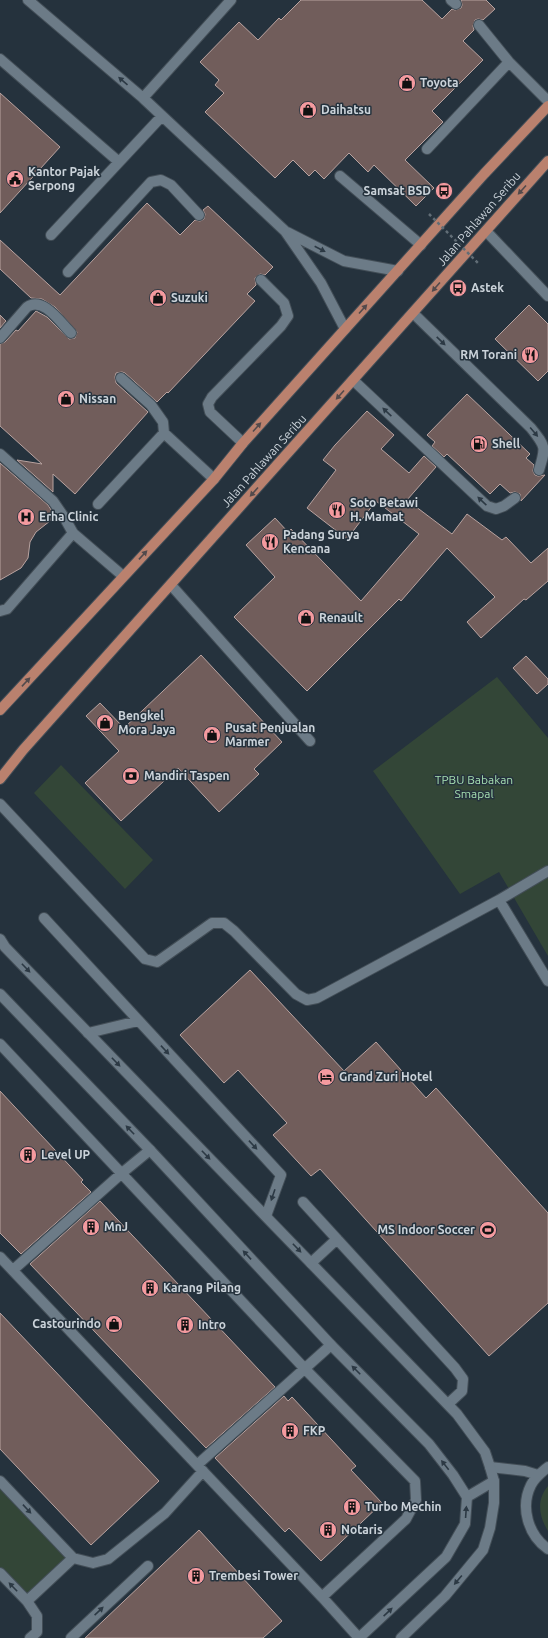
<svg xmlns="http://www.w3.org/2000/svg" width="548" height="1638" font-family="Ubuntu,sans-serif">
  <rect width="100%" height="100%" fill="#25323d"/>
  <!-- green -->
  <path fill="#334637" d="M497 677 548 738V956L499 872 460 894 373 771Z
    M61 765 153 860 125 889 34 793Z
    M0 1481 73 1558 27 1601 0 1573Z
    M548 1486V1531C539 1517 536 1500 548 1486Z"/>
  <!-- building -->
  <path fill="#715d5b" stroke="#b9a3a0" d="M301 0H422L442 19 452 9 455 10 461 8 462 5 461 0H486L495 9 483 20 478 19 475 20 473 26 474 30 463 41 483 60 432 111 443 122 405 160 434 188 416 206 374 165 368 172 349 153 324 179 315 170 309 176 293 160 275 178 205 112 224 93 215 85 219 80 200 62 239 22 258 40 279 18 281 20Z
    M0 93 60 147 0 213Z
    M147 203 180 235 195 220 200 221 204 219 205 214 203 210 208 206 273 267 265 275 260 274 255 278 256 285 247 294 255 301 168 393 167 392 157 402 125 373 122 372 116 373 115 377 116 383 148 412 75 494 53 474V492L17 460 42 464 0 426V344L5 342 16 330 18 331 36 311 47 317 69 339 75 338 77 332 55 307 42 299 31 298 0 269V240L60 295Z
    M529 305 548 324V371L538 381 495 339Z
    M0 315 6 321 0 328Z
    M467 394 530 454 526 458 534 465 533 471 535 475 538 476 545 475 521 501 520 494 515 492 510 493 500 484 490 494 447 454 444 457 432 446 435 442 427 435Z
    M367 411 394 435 381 449 409 473 424 456 436 467 407 500 452 534 467 514 502 540 506 537 531 563 548 548V581L526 600 524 599 481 638 467 622 495 597 447 548 401 601 399 599 307 691 234 617 275 577 246 545 275 518 288 532 291 529 361 601 419 534 376 501 347 539 307 508 336 470 323 460 335 445Z
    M0 463 48 505 53 513 50 521 36 532 30 542 28 558 21 568 0 580Z
    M201 655 282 742 254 769 259 774 219 812 178 768 121 821 85 783 119 751 86 716 100 703 124 728Z
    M526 656 548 679V684L537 694 513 668Z
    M250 970 344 1071 376 1042 426 1098 436 1088 548 1213V1303L489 1356 320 1169 311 1176 273 1135 287 1123 238 1070 224 1083 180 1035Z
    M0 1091 83 1180 81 1182 91 1192 21 1254 0 1233Z
    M100 1201 275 1387 206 1448 30 1264Z
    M0 1313 159 1481 91 1545 0 1449Z
    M284 1396 288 1401 292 1397 356 1466 351 1470 382 1503 321 1561 289 1528 285 1532 215 1458Z
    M199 1530 282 1621 263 1638H85Z"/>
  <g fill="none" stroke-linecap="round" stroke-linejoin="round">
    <defs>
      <path id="service" d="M28 0 143 98 285 231 321 283 345 329
        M451 0 456 4
        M479 25 509 62 548 101
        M0 59 119 162
        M143 98 231 0
        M427 149 509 62
        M340 176 421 245
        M287 232 344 261 398 271
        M51 235 162 116
        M68 272 151 182 161 180 171 185 199 215
        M413 313 531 428C546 447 546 447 539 470
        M0 338 27 307C43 296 60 322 71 333
        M121 378 151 405 163 422 164 433
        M353 380 487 506 496 509 504 506 515 498
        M243 443 210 412 208 404 212 397 281 326 288 316 284 303 261 280
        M0 454 53 501 64 517 73 533 123 576
        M98 504 164 433 214 479
        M171 585 310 741
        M0 611 7 609 73 533
        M0 804 145 959 157 962 212 923H224L234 931 296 994 307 1000 317 998 499 900 548 871
        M499 900 548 981
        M44 918 281 1175 266 1216
        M88 1033 138 1021
        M0 1044 305 1369 415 1481 416 1500 406 1519 322 1597
        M303 1202 455 1368 463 1379 462 1391 448 1404
        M0 1257 322 1597 359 1638
        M311 1263 337 1239
        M13 1270 122 1173 150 1150
        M197 1465 331 1345
        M490 1467 525 1471 538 1475
        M548 1467C542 1472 535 1477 531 1485 520 1507 528 1535 548 1549
        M0 1481 73 1558
        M0 1573 27 1601
        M30 1638 37 1632V1616L27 1601 73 1558 93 1563 108 1559 165 1513 203 1471
        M71 1638 148 1566"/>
      <path id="minor" d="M486 231 548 296
        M467 1497 494 1481"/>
      <path id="tertiary" d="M0 939 5 947 457 1414 485 1452 490 1467 494 1481V1503L490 1528 483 1550 445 1596 401 1638
        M0 994 150 1150 331 1345 429 1444 453 1475 467 1497 465 1524 446 1557 359 1638"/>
      <path id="primary" d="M0 710 214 479 243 443 484 174 548 106
        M0 779 23 750 548 161"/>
    </defs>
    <!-- service casing -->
    <use href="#service" stroke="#434e57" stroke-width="12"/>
    <!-- minor casing -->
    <use href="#minor" stroke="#434e57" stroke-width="12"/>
    <!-- tertiary casing -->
    <use href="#tertiary" stroke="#434e57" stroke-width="12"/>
    <!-- primary casing -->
    <use href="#primary" stroke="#434e57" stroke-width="12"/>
    <!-- service -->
    <use href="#service" stroke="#6c7b87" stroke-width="10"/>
    <!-- minor -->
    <use href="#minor" stroke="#6c7b87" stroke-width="10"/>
    <!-- tertiary -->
    <use href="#tertiary" stroke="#6c7b87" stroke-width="10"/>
    <!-- primary -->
    <use href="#primary" stroke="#ba816e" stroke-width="10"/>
    <!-- path-bridge -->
    <path stroke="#616d76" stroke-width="2.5" stroke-dasharray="3 3" stroke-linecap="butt" d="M429 214 479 264"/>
  </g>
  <!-- one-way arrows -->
  <defs><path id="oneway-solid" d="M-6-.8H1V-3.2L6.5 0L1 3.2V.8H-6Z"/></defs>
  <g fill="#2c3944">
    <use href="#oneway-solid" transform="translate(123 81) rotate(-139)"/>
    <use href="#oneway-solid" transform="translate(320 249) rotate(27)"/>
    <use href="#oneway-solid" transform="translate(441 341) rotate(44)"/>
    <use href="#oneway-solid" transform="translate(387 412) rotate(-137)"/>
    <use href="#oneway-solid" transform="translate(534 432) rotate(50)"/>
    <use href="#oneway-solid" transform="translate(482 501) rotate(-137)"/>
    <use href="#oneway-solid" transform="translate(26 968) rotate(46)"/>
    <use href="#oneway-solid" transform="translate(165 1050) rotate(47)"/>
    <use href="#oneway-solid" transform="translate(116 1062) rotate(46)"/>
    <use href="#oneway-solid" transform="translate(130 1130) rotate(-134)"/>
    <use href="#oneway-solid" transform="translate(253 1145) rotate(47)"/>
    <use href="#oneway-solid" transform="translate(206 1155) rotate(46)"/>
    <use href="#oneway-solid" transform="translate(273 1195) rotate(109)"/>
    <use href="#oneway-solid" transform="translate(297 1248) rotate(46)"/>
    <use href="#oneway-solid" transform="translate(247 1255) rotate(-133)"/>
    <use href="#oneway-solid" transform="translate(356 1370) rotate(-135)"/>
    <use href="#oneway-solid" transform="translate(445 1465) rotate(-128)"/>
    <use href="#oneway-solid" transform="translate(27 1509) rotate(47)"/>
    <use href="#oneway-solid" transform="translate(466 1512) rotate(-86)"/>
    <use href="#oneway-solid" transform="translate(458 1580) rotate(130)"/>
    <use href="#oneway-solid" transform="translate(13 1587) rotate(-134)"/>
    <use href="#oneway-solid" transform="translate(99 1611) rotate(-43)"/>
    <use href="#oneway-solid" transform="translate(388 1612) rotate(-43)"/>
  </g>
  <g fill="#524a4c">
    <use href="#oneway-solid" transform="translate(522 190) rotate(132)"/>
    <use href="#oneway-solid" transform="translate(436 287) rotate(131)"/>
    <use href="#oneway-solid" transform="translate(363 309) rotate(-48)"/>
    <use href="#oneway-solid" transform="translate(340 395) rotate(132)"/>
    <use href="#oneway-solid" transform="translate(257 427) rotate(-48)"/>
    <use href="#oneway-solid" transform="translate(254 492) rotate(132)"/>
    <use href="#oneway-solid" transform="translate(143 555) rotate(-47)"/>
    <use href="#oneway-solid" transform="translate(26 682) rotate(-47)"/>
  </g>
  <!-- icons -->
  <defs>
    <symbol id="shop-disc" viewBox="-11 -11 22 22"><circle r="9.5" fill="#f49a9f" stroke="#25323d"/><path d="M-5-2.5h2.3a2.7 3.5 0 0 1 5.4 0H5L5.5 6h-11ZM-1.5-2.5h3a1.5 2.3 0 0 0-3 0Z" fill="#111"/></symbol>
    <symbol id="civic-disc" viewBox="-11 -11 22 22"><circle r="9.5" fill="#f49a9f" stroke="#25323d"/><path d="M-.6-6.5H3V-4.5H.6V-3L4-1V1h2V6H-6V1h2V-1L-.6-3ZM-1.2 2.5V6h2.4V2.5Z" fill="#111"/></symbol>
    <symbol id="bus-disc" viewBox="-11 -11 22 22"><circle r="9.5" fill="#f49a9f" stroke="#25323d"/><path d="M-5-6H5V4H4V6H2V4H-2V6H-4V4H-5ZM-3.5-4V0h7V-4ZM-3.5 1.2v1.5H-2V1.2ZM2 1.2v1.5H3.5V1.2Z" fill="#111"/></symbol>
    <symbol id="restaurant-disc" viewBox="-11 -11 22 22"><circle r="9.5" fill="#f49a9f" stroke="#25323d"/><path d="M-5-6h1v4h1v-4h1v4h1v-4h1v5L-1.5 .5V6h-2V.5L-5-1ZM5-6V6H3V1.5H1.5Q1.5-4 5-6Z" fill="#111"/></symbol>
    <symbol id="fuel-disc" viewBox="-11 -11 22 22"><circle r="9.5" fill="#f49a9f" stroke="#25323d"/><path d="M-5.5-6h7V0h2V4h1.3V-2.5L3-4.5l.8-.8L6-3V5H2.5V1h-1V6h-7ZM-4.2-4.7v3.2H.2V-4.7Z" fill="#111"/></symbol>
    <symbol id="hospital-disc" viewBox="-11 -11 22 22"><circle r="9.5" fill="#f49a9f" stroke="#25323d"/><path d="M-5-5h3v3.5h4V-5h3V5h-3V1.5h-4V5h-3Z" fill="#111"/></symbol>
    <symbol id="bank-disc" viewBox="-11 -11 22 22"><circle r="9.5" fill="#f49a9f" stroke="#25323d"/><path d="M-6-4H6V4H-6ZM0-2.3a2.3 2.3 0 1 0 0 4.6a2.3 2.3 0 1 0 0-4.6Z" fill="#111"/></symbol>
    <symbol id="hotel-disc" viewBox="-11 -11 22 22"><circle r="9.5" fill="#f49a9f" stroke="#25323d"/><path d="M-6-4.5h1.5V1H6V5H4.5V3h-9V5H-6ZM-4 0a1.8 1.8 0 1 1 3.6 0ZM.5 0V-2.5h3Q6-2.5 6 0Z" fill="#111"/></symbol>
    <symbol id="building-disc" viewBox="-11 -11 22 22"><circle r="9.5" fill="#f49a9f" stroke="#25323d"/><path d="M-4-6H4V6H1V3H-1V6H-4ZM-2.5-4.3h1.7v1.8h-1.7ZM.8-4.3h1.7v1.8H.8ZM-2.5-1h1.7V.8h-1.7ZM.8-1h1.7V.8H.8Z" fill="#111"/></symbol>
    <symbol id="stadium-disc" viewBox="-11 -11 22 22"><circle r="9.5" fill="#f49a9f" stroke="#25323d"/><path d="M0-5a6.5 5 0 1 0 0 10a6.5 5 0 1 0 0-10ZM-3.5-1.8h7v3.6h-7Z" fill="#111"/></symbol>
  </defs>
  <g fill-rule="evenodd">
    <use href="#shop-disc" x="397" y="73" width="20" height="20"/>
    <use href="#shop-disc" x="298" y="100" width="20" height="20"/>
    <use href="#civic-disc" x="5" y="169" width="20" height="20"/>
    <use href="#bus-disc" x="434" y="181" width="20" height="20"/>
    <use href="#bus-disc" x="448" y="278" width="20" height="20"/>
    <use href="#shop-disc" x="148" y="288" width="20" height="20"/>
    <use href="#restaurant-disc" x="520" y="345" width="20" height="20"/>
    <use href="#shop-disc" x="56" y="389" width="20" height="20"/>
    <use href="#fuel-disc" x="469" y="434" width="20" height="20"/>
    <use href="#restaurant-disc" x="327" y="500" width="20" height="20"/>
    <use href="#hospital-disc" x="16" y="507" width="20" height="20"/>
    <use href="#restaurant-disc" x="260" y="532" width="20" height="20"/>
    <use href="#shop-disc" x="296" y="608" width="20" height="20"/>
    <use href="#shop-disc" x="95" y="713" width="20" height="20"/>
    <use href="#shop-disc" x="202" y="725" width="20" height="20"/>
    <use href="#bank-disc" x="121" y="766" width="20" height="20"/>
    <use href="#hotel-disc" x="316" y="1067" width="20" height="20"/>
    <use href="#building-disc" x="18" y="1145" width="20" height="20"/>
    <use href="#building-disc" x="81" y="1217" width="20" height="20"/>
    <use href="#stadium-disc" x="478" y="1220" width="20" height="20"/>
    <use href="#building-disc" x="140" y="1278" width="20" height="20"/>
    <use href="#shop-disc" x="104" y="1314" width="20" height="20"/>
    <use href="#building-disc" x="175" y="1315" width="20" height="20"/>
    <use href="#building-disc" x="280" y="1421" width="20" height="20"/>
    <use href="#building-disc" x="342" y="1497" width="20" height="20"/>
    <use href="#building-disc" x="318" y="1520" width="20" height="20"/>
    <use href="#building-disc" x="186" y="1566" width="20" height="20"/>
  </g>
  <g text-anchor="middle" stroke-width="3" stroke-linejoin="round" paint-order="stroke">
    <!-- poi labels -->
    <g font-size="12" font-weight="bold" fill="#cbd3da" stroke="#25323d" text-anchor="start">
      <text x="420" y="87">Toyota</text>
      <text x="321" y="114">Daihatsu</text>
      <text x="28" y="176">Kantor Pajak<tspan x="28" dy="14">Serpong</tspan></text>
      <text x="431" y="195" text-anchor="end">Samsat BSD</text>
      <text x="471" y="292">Astek</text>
      <text x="171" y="302">Suzuki</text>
      <text x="517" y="359" text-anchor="end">RM Torani</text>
      <text x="79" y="403">Nissan</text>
      <text x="492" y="448">Shell</text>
      <text x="350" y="507">Soto Betawi<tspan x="350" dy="14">H. Mamat</tspan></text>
      <text x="39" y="521">Erha Clinic</text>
      <text x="283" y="539">Padang Surya<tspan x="283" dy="14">Kencana</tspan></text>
      <text x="319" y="622">Renault</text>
      <text x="118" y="720">Bengkel<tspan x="118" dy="14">Mora Jaya</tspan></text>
      <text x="225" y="732">Pusat Penjualan<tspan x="225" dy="14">Marmer</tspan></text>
      <text x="144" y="780">Mandiri Taspen</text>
      <text x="339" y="1081">Grand Zuri Hotel</text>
      <text x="41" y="1159">Level UP</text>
      <text x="104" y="1231">MnJ</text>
      <text x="475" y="1234" text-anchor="end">MS Indoor Soccer</text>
      <text x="163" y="1292">Karang Pilang</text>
      <text x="101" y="1328" text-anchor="end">Castourindo</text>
      <text x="198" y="1329">Intro</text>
      <text x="303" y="1435">FKP</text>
      <text x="365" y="1511">Turbo Mechin</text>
      <text x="341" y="1534">Notaris</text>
      <text x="209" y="1580">Trembesi Tower</text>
    </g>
    <!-- street labels -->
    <g font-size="12" fill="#cbd3da" stroke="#25323d">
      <text transform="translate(479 219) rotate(-49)" y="4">Jalan Pahlawan Seribu</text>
      <text transform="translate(264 461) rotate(-48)" y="4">Jalan Pahlawan Seribu</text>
    </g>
    <!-- park labels -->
    <g font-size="12" fill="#a6dfb1" stroke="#25323d">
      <text x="474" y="784">TPBU Babakan<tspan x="474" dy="14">Smapal</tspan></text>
    </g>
  </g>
</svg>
